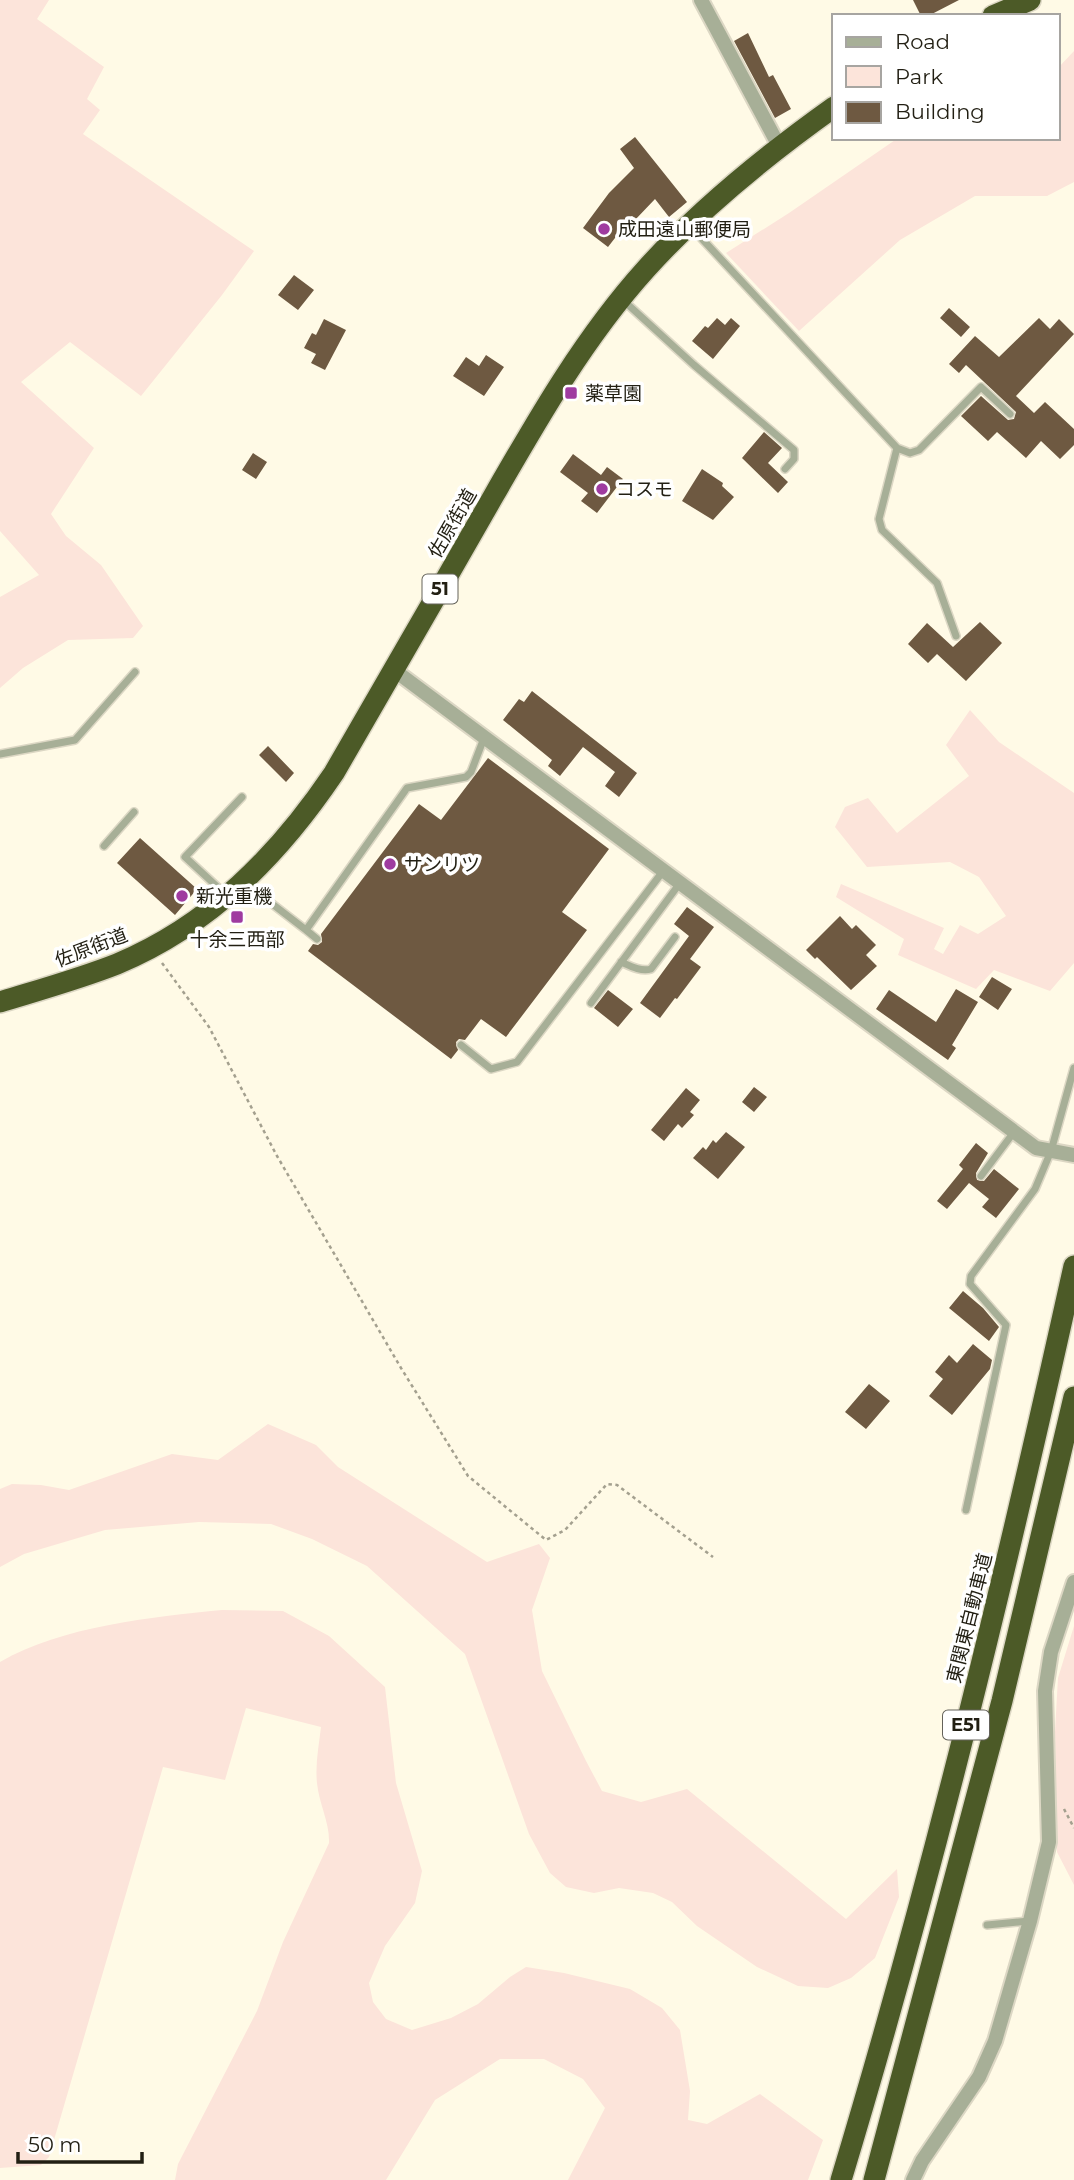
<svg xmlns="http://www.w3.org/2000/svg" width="1074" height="2180" font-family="Montserrat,'Noto Sans JP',sans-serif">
  <rect width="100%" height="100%" fill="#fffae6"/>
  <!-- green -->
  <path fill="#fce4da" d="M0 0H49L37 19 104 67 87 99 100 110 83 134 254 251 222 295 141 396 70 342 21 382 94 448 51 514 66 536 101 565 143 626 133 638 68 640 23 668 0 688V597L39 575 0 531Z
    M1074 51V182L1047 196H975L900 240 799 331 726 253 789 213 898 138H1058V68Z
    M970 710 999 742 1074 793V963L1050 991 994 970 976 989 898 955 904 939 836 897 841 884 944 928 934 949 943 954 960 925 978 934 1006 916 979 877 950 862 867 867 835 827 845 807 868 798 897 833 969 776 946 745Z
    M268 1424 316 1445 338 1467 487 1562 539 1544 550 1558 532 1610 542 1671 586 1761 602 1791 641 1802 687 1789 846 1919 897 1869 899 1897 875 1958 851 1978 828 1988 798 1986 757 1967 697 1926 672 1902 653 1893 619 1888 594 1893 566 1887 550 1873 529 1834 465 1654 367 1566 312 1539 271 1524 199 1522 105 1530 24 1554 0 1567V1489L12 1484 41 1485 69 1490 172 1454 218 1460Z
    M222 1610 283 1611 329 1636 385 1687 396 1783 422 1871 415 1903 385 1946 369 1983 373 2002 386 2019 412 2030 451 2018 478 2004 510 1977 526 1967 564 1973 630 1989 662 2008 680 2030 690 2091 688 2120 707 2124 760 2094 823 2140 808 2180H568L605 2108 583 2079 544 2059H500L435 2100 386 2180H175L178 2164 257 2011 283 1942 329 1843C330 1823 319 1804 317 1783 315 1764 319 1745 321 1727L246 1708 225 1780 163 1767 49 2157 41 2165 0 2168V1662C62 1626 152 1617 222 1610Z
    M1074 1626V1885L1057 1852 1055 1731 1058 1678Z"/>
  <!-- building -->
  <path fill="#6e5941" d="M913 0H959L928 16H921Z
    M748 33 769 77 773 75 791 109 775 118 734 41Z
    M635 137 687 202 669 217 655 199 635 220 632 216 608 247 583 228 609 193 634 168 620 149Z
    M294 275 314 290 298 310 278 295Z
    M949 308 970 327 961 337 940 318Z
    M717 318 725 325 731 318 740 326 713 359 692 341 705 326 708 328Z
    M1039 318 1050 329 1059 319 1074 334 1016 396 1034 413 1045 402 1074 429V445L1060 459 1041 441 1026 458 997 432 988 441 961 416 981 396 1008 420 1014 419 1016 412 966 365 959 373 949 364 975 336 999 357Z
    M324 319 346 330 325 370 311 363 316 354 304 348 312 333 316 335Z
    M486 355 504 367 484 396 453 376 466 357 479 366Z
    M764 432 782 448 768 463 788 482 778 493 742 458Z
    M253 453 267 462 256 479 242 470Z
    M573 454 601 475 607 467 623 479 597 513 581 501 588 493 560 472Z
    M702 469 723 483 722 486 734 497 713 520 682 501Z
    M980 622 1002 643 966 681 937 654 928 663 908 644 927 623 953 647Z
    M532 691 637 773 619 797 605 786 615 772 583 747 560 776 548 766 552 760 503 720 519 699 524 702Z
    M268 746 294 773 286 782 259 755Z
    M488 758 609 849 562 912 587 930 506 1037 481 1019 465 1040 459 1039 456 1042 458 1050 451 1059 308 951 313 944 318 945 322 942 321 934 419 804 441 820Z
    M140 838 197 889 175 915 117 863Z
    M687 907 714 927 690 959 701 967 677 999 675 998 660 1018 640 1003 689 936 674 924Z
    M840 916 852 929 856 925 876 945 866 955 877 966 851 990 817 957 815 959 806 950Z
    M992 977 1012 989 998 1010 979 997Z
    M956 989 978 1002 952 1045 956 1048 948 1060 876 1009 889 990 936 1022Z
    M608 990 633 1009 618 1027 594 1008Z
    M754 1087 767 1097 754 1112 742 1102Z
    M686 1088 700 1100 690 1112 694 1115 682 1128 678 1124 664 1141 651 1130Z
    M726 1132 745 1147 718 1179 693 1158 703 1147 706 1150 713 1140 716 1143Z
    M976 1143 988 1153 976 1173 977 1180 984 1181 994 1169 1019 1189 996 1218 982 1207 989 1199 969 1183 947 1209 937 1201 963 1169 959 1165Z
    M963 1291 983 1308 999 1327 989 1341 949 1308Z
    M973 1344 992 1360 990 1369 952 1415 929 1396 943 1379 935 1372 949 1355 957 1363Z
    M869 1384 890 1401 866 1429 845 1412Z"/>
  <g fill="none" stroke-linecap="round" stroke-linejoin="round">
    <defs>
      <path id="lane" d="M690 226 897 448 910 453 919 450 981 387 1010 414
        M624 301 694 365 794 450V459L785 469
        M897 448 879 519 882 530 937 583 956 636
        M0 754 75 740 135 672
        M104 846 134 812
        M245 883 306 930 407 788 466 777 471 772 484 738
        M224 893 185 857 242 797
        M306 930 317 939
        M621 962C630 966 641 972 651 969L675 937
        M591 1003 680 883
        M461 1045 491 1069 517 1062 664 870
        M981 1176 1014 1132
        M966 1510 1006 1325 970 1284 971 1276 1035 1189 1051 1151 1074 1068
        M987 1925 1029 1921"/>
      <path id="street" d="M701 0 779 146
        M394 670 1036 1148 1074 1155
        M913 2180 922 2161 979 2077 995 2041 1030 1921 1049 1842 1045 1691 1051 1652 1074 1582"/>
      <path id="highway" d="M993 16 1030 0
        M0 1002C39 990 79 979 117 964 210 925 278 856 334 773 383 688 433 602 482 516 531 431 580 342 646 269 700 209 768 154 834 107
        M841 2180C932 1879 1006 1573 1074 1266
        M874 2180 1002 1701 1074 1397"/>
    </defs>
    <!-- lane casing -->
    <use href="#lane" stroke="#dcd7c4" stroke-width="10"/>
    <!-- street casing -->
    <use href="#street" stroke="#dcd7c4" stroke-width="18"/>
    <!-- highway casing -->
    <use href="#highway" stroke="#dcd7c4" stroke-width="24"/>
    <!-- path -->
    <path stroke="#a4a08f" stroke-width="2.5" stroke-dasharray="3.5 3.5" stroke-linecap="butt" d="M162 963 209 1027 277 1156 401 1368 468 1476 546 1540 565 1530 607 1484 617 1485 713 1557
      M1064 1809 1074 1828"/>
    <!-- lane -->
    <use href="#lane" stroke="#a7af97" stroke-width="7"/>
    <!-- street -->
    <use href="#street" stroke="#a7af97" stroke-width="14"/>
    <!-- highway -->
    <use href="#highway" stroke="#4c5a27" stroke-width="21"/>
  </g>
  <!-- markers -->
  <g fill="#9f3ba0" stroke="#fff" stroke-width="2.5">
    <circle cx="604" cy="229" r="7"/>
    <rect x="564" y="386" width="14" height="14" rx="3.5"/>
    <circle cx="602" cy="489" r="7"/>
    <circle cx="390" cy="864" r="7"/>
    <circle cx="182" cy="896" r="7"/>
    <rect x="230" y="910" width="14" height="14" rx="3.5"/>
  </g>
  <g text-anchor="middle" stroke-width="7" stroke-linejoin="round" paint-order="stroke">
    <!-- shield labels -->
    <g fill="#fff" stroke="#64625a" stroke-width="2">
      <rect x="422.5" y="574.5" width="35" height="29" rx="5"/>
      <rect x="943" y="1710.5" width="46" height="29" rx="5"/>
    </g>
    <g font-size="18" font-weight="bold" fill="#221f13">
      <text x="440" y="595">51</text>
      <text x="966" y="1731">E51</text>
    </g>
    <!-- poi labels -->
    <g font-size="19" fill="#221f13" stroke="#fff" text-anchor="start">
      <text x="618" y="236">成田遠山郵便局</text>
      <text x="585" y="400">薬草園</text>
      <text x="616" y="496">コスモ</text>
      <text x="404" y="871">サンリツ</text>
      <text x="196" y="903">新光重機</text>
      <text x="237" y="946" text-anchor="middle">十余三西部</text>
    </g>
    <!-- street labels -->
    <g font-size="19" fill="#221f13" stroke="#fff">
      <text transform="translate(452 523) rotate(-60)" y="7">佐原街道</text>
      <text transform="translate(91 947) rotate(-21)" y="7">佐原街道</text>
      <text transform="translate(969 1618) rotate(-76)" y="7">東関東自動車道</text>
    </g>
  </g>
  <!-- legend -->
  <rect x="832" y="14" width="228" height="126" fill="#ffffff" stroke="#a7a5a1" stroke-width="2"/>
  <rect x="846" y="37" width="35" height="10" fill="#a7af97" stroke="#a7a5a1" stroke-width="2"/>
  <text x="895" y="49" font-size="21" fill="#221f13">Road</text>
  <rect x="846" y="66" width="35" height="21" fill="#fce4da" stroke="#a7a5a1" stroke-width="2"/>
  <text x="895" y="84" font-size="21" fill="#221f13">Park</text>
  <rect x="846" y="102" width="35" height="21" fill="#6e5941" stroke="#a7a5a1" stroke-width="2"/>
  <text x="895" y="119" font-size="21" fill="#221f13">Building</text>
  <!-- scale -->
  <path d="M18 2152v10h124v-10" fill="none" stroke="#221f13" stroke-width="3.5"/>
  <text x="28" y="2152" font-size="21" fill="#221f13" stroke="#ffffff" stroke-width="5" paint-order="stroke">50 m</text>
</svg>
